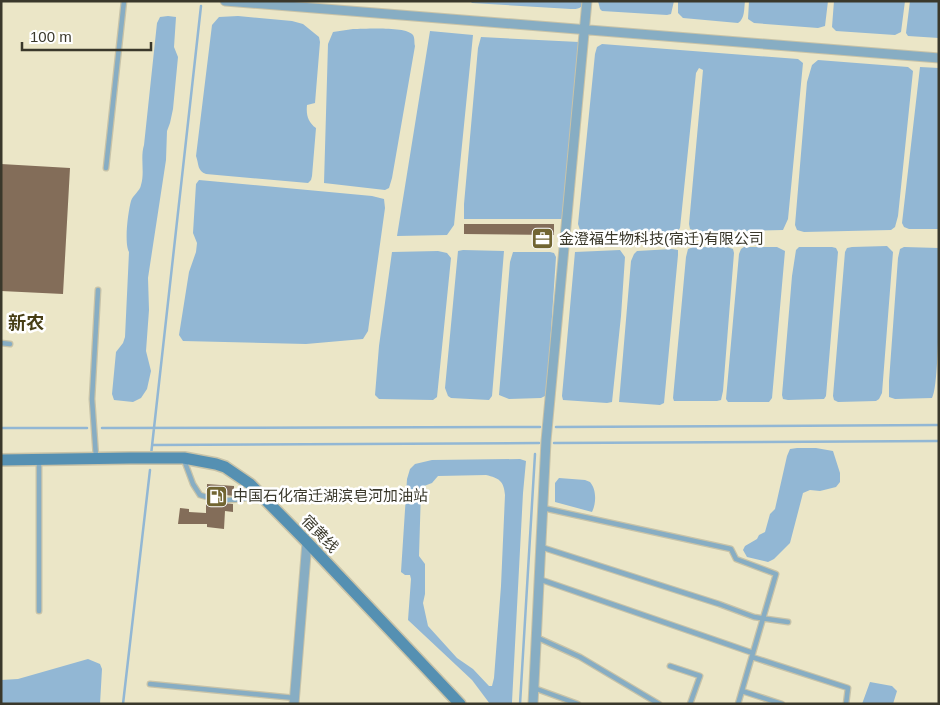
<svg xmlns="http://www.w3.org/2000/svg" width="940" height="705" font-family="Arial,'Noto Sans SC',sans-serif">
  <rect width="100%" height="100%" fill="#ebe6c7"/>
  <!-- water -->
  <path fill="#92b7d4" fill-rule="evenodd" d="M470 1H584C582 9 578 9 571 9L472 3Z
    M598 1H674L671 14 667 15 602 11 600 9Z
    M678 1H745C744 8 745 19 738 23L683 18 678 13Z
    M749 1H828L825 26 818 28 754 23 748 19Z
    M834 1H905L901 32 895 35 836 31 832 27Z
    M910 1H939V38L908 36 906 33Z
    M168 16 176 17 174 47 178 57 173 109 170 123 167 131 166 160 148 278 149 310 146 351 151 371 147 389 141 398 133 402 114 400 112 394 116 352 123 343 125 337 129 252C124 243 128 212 131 201 133 195 140 191 141 185 145 172 140 158 144 145L157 23 160 17Z
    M238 16 292 21 303 24 319 37 320 42 315 103 307 105C306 115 308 122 316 128L312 176 311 180 308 183 206 174C197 171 199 164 196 156L212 25 219 17Z
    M353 29C365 29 406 26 413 35 415 38 414 43 415 46L392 178 389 188 385 190 324 183 328 44 333 32Z
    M430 31 473 35 454 225 447 235 397 236Z
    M481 37 579 42 563 219H464V204L478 48Z
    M602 44 798 59 803 63 788 219 783 230 700 232 690 229 689 224 703 70 699 68 696 73 680 228 676 233H583L580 230 578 224 595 54 597 47Z
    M818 60 908 67 913 71 898 216 895 227 891 230 804 232 797 230 795 225 807 82 812 65Z
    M920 67 939 68V229H909L904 227 902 223Z
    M199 180 372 196 384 199 385 208 368 331 363 339 306 344 183 341 179 335 189 272 196 252 197 243 193 233 196 184Z
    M887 246 893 252 882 393 879 399 876 401 838 402 834 400 833 396 845 252 847 248 852 247Z
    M693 247H727L733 249 734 253 723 391 721 400 717 401H674L673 398 686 257 688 249Z
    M744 247H777L785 251 772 398 769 402H728L726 399 739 254 741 249Z
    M799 247H832L836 248 838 252 826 396 824 399 788 400 783 399 782 395 792 276 796 250Z
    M904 247 939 248C939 270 940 387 932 398L895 399 889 397V381L898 258 900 249Z
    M672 249 678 250V255L664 403 660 405 619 402 631 261 634 254 637 251Z
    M463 250 504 251 492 396 489 400 451 398 448 396 445 388 458 251Z
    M620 250 625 257 621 316 612 402 607 403 563 400 562 396 575 252Z
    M438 251 447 253 451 258 437 397 433 400 379 399 375 395 379 346 392 252Z
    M513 252H550L554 253 556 257 547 390 545 396 541 398 509 399 499 395 510 262Z
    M797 448H816L833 451 840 473V482L836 487 820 491 810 490 803 493 790 543 774 559 768 562 747 557 743 550 745 546 757 539 759 535 765 532 770 514 775 509 787 456 790 449Z
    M520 459 526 461 523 493 512 702V704H490L472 680 408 620 411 579 410 575H405L401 572 407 479 410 469 415 464 432 460ZM486 475C499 478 504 481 505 495L501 586 494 678 492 686H489L473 669 457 658 428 626 423 603 425 594V564L419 556 421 490 424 486 432 483 438 476Z
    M559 478 585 480 590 482C597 490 596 504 592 512L555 502V483Z
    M88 659 100 664 102 669 100 704H1V680L18 679Z
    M870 682 892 686 897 691 893 704H862Z"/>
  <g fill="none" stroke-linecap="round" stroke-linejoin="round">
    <!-- stream -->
    <path stroke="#92b7d4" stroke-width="2.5" d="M556 427 939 425
      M1 428H87
      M102 428 540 427
      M554 443 939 441
      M153 445 539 443
      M151 455 201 6
      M123 704 150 470
      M520 704 535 454"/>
  </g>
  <!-- building -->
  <path fill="#836d59" d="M1 164 70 168 63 294 1 291Z
    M464 224H554V235L464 234Z
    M207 484 234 486V496L207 493Z
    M206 501 233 504V512L225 511 224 529 207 527V524H178L180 508 189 509V512L206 513Z"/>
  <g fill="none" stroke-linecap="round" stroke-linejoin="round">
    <defs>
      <path id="service" d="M106 168 124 1
        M1 343 10 344
        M96 457 92 399 98 290
        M184 460 193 484 200 495C221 502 238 501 259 495
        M39 461V611
        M543 508 731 549 736 559 776 574 738 704
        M541 547 719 604 754 617 788 622
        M539 579 753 653
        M536 637 580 657 659 704
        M752 657 848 688 846 704
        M670 666 700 676 690 704
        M150 684 295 698
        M534 688 578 704
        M742 691 782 704"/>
      <path id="minor" d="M225 1 939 58
        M294 704 307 542
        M533 704 546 441 587 1"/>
      <path id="secondary" d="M1 460 130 458H184L216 464 225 467 250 484 307 542 460 704"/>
    </defs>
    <!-- service casing -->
    <use href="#service" stroke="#c8c3a8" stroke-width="7"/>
    <!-- minor casing -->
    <use href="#minor" stroke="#c8c3a8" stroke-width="11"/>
    <!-- secondary casing -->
    <use href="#secondary" stroke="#c8c3a8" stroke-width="14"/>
    <!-- service -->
    <use href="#service" stroke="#87adc3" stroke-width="4.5"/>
    <!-- minor -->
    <use href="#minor" stroke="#87adc3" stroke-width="9"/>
    <!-- secondary -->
    <use href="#secondary" stroke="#5590b2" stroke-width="11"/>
  </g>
  <!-- icons -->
  <defs>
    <symbol id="office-square" viewBox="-11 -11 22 22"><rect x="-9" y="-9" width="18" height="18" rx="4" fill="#716532" stroke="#fff"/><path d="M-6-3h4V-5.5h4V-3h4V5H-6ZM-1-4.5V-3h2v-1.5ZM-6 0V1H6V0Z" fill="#fff"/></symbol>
    <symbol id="fuel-square" viewBox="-11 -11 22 22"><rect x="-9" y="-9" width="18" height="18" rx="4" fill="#716532" stroke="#fff"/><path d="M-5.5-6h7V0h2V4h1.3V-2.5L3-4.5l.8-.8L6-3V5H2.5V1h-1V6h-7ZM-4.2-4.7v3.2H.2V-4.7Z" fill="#fff"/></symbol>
  </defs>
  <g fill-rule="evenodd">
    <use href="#office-square" x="530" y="226" width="25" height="25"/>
    <use href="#fuel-square" x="204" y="484" width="25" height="25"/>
  </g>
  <g text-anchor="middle" stroke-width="5" stroke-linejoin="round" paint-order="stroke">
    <!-- poi labels -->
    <g font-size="15" fill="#3a382b" stroke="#fff" text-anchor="start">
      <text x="559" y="244">金澄福生物科技(宿迁)有限公司</text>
      <text x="233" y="501">中国石化宿迁湖滨皂河加油站</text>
    </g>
    <!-- street labels -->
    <g font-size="15" fill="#3a382b" stroke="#fff">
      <text transform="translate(320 534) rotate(46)" y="5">宿黄线</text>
    </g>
    <!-- quarter labels -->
    <g font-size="18" font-weight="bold" fill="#473e15" stroke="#fff">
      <text x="26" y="329">新农</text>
    </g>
  </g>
  <!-- border -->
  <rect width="940" height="705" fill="none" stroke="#3a382b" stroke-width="5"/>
  <!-- scale -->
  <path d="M22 42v8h129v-8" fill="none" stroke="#3a382b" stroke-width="2.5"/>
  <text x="30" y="42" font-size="15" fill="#3a382b" stroke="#ffffff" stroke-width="4" paint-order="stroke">100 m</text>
</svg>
